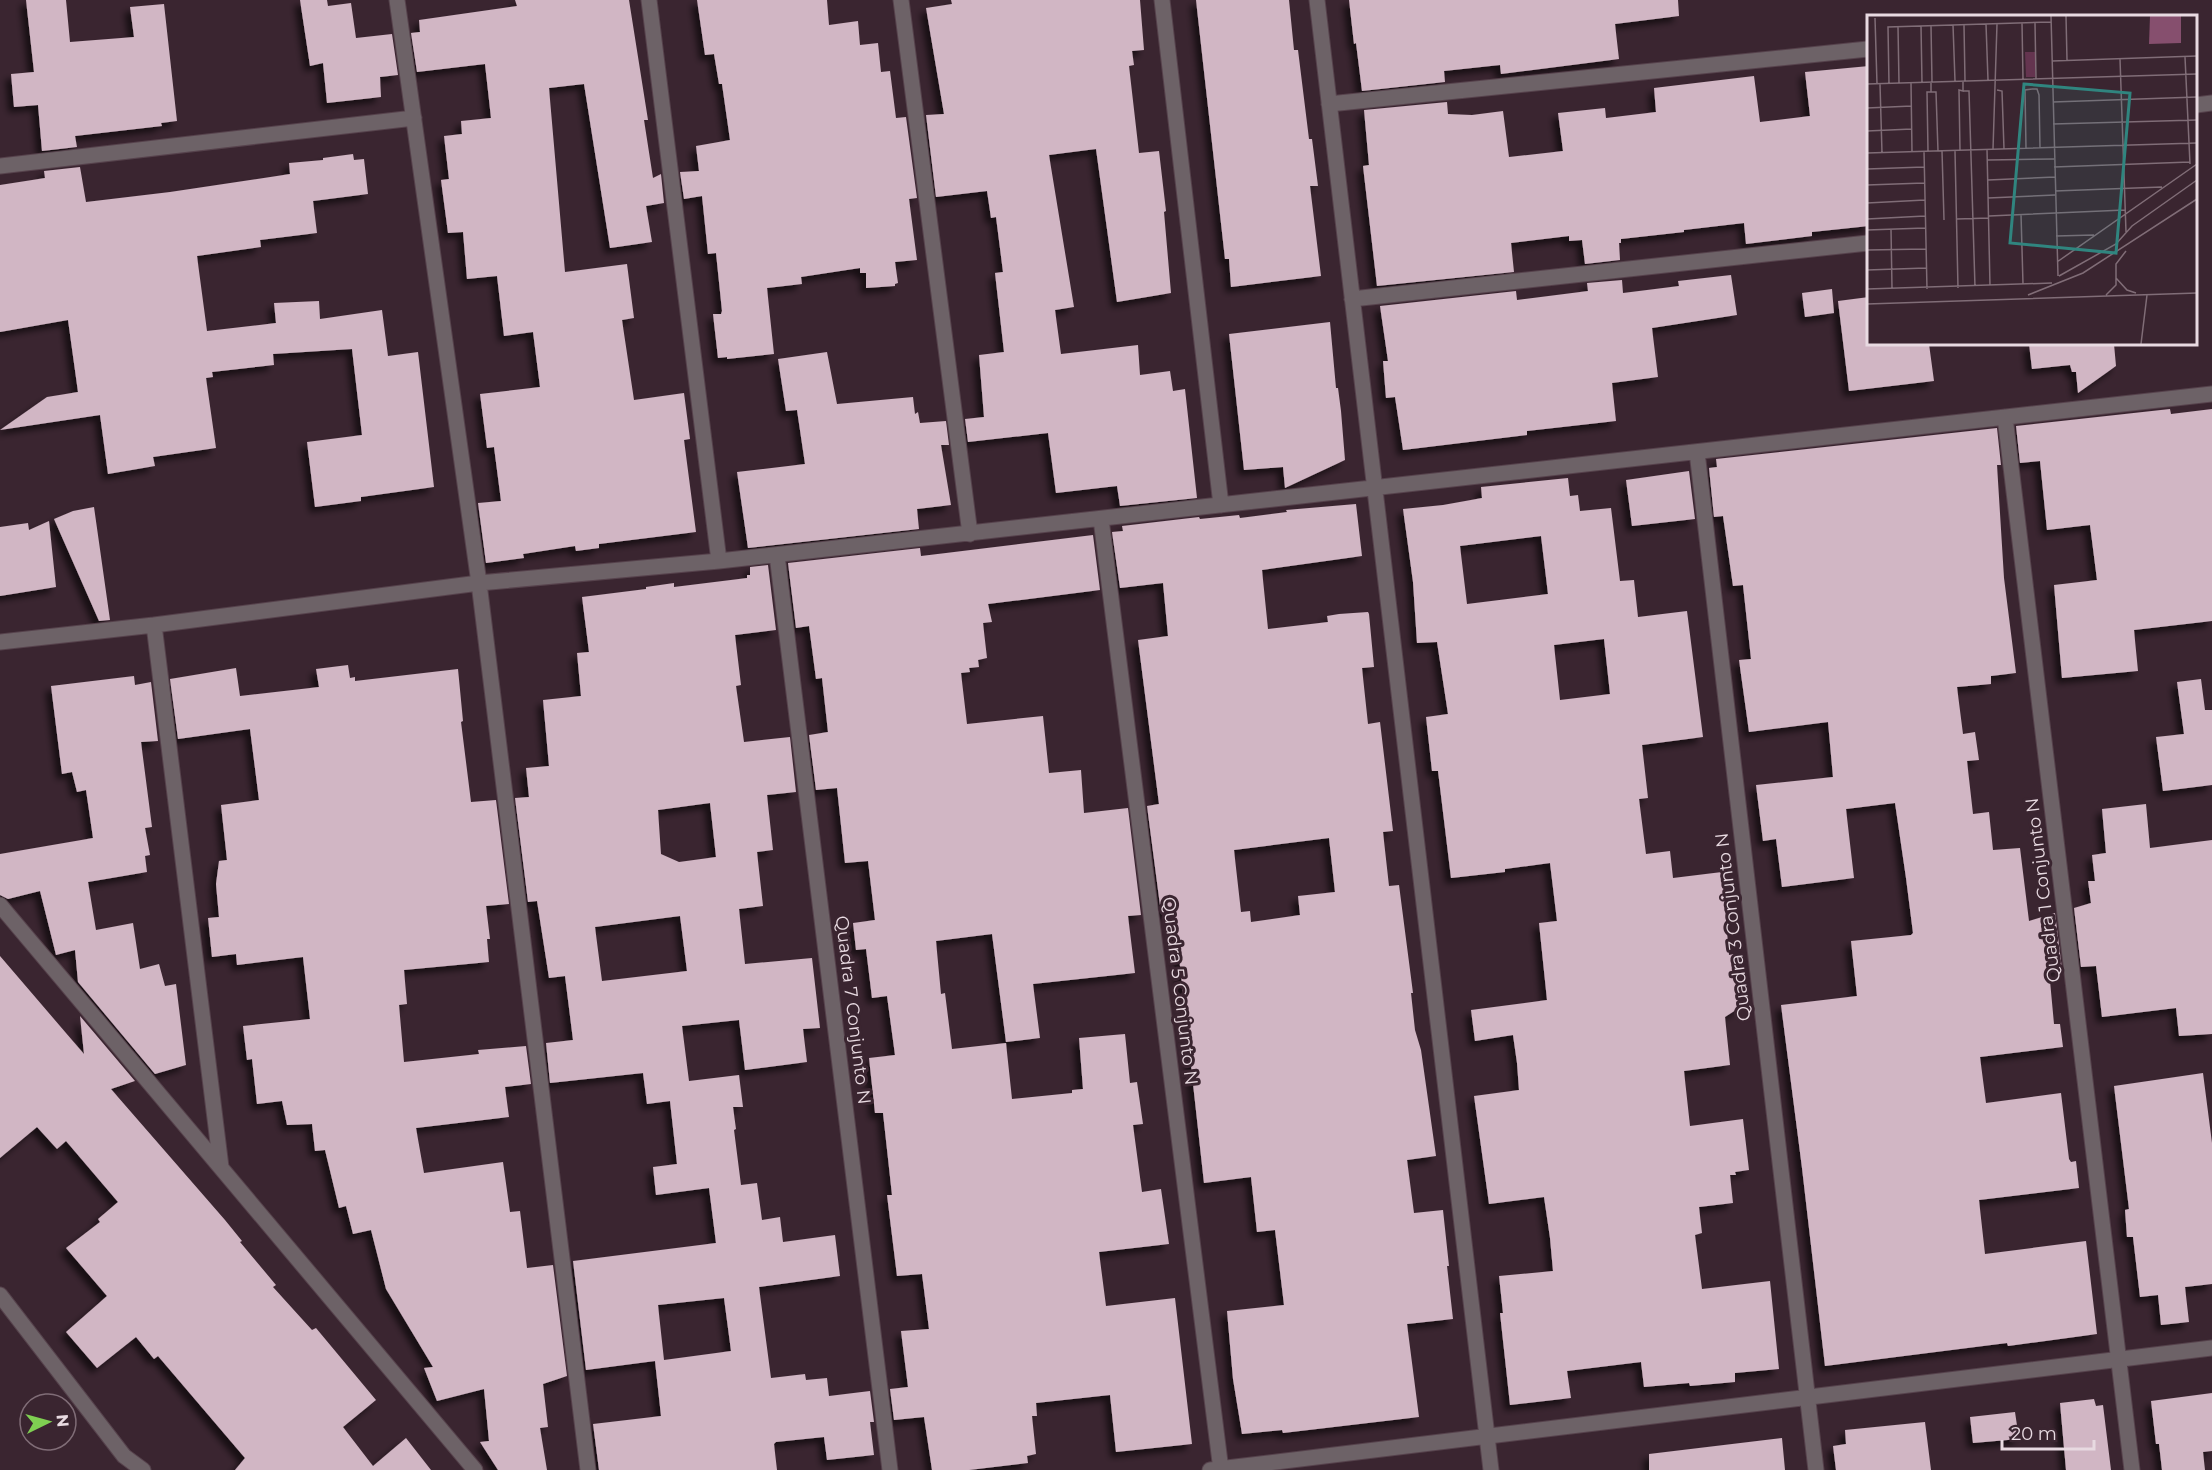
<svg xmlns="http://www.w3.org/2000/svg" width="2212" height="1470" font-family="Montserrat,sans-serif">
  <defs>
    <filter id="shadow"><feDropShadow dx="-5.5" dy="5.5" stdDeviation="3" flood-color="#0009"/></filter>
  </defs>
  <rect width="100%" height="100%" fill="#3a2530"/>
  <!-- building -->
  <path fill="#d1b6c4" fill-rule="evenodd" filter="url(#shadow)" d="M26 0H66L70 42 134 37 130 7 164 4 177 121 161 123 162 126 75 136 77 147 42 151 38 105 14 107 11 74 34 72Z
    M300 0H327L328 6 351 3 356 38 392 34 398 75 380 77 381 97 327 103 323 63 310 66Z
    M515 0H629L648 120H644L653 178 661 174 664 203 646 206 652 242 610 248 584 84 549 88 565 272 627 264 634 318 622 320 634 400 684 393 690 439 684 440 696 532 599 544V548L576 551 575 546 523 554 524 558 486 563 478 503 501 501 494 447 487 448 480 394 540 387 533 332 504 336 497 276 467 279 463 232 448 233 441 180 449 179 444 136 462 134 461 121 491 118 485 64 417 72 411 33 420 32 419 20 517 6Z
    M697 0H827L829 25 858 21 860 45 878 43 881 72 890 71 896 118 906 117 917 198 909 199 917 260 895 262 898 283 895 284V286L866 288V273H860V268L801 277 802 284 767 288 774 354 727 359V357L718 358 713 314H721L722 311 716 253 708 254 702 196 684 199 680 172 699 171 696 146 730 140 722 84H719L714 54 705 55Z
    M951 0H1140L1144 50 1132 51 1134 65 1129 66 1139 153 1159 151 1166 211 1164 212 1171 293 1117 302 1096 149 1049 155 1074 307 1055 310 1061 354 1138 345 1140 375 1170 371 1173 391 1185 389 1197 498 1120 506 1117 486 1056 493 1048 433 968 442 965 419 984 417 979 355 1004 352 995 273 1003 272 996 217 991 218 987 191 936 197 926 115 944 114 926 8 952 4Z
    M1196 0H1289L1294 50H1298L1309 139H1312L1318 186H1310L1321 276 1231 287 1229 259H1225Z
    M1349 0H1678L1679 16 1615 24 1619 59 1501 74 1500 65 1444 71 1445 82 1362 91 1356 43 1354 44Z
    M1869 66V226L1812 232V236L1746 244 1744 223 1684 230V232L1621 239V243H1619L1620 260 1585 264 1582 240 1569 241V236L1511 243 1514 272 1377 286 1363 166 1369 165 1364 110 1447 102 1448 114 1472 115 1503 111 1509 157 1563 151 1558 113 1605 108 1606 118 1656 112 1654 88 1754 76 1760 122 1810 116 1805 72Z
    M353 154 354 160 364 159 368 194 313 201 317 233 260 240 261 247 197 256 207 331 276 323 274 303 319 301 320 319 382 310 388 356 418 352 434 487 361 497V501L315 507 307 442 362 435 352 349 273 354 274 365 212 372 213 377 206 378 216 448 153 457 155 466 108 474 100 415 0 430 47 397 78 392 68 320 0 332V185L45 178 44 171 80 167 86 202 170 192 290 174 289 163 323 160V158Z
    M1731 275 1737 315 1652 328 1658 377 1612 383 1616 421 1527 431V435L1403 450 1395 397 1386 398 1383 361H1388L1380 306 1516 291 1517 300 1588 291 1587 283 1622 280 1623 293 1679 286 1678 281Z
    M1832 289 1834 313 1805 317 1802 293Z
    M1869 297V344H1929L1934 381 1849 391 1838 301Z
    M1330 322 1336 388H1338L1341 411 1345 460 1285 488 1283 467 1244 470 1229 334Z
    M2029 344H2114L2116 366 2078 393 2076 372H2072L2070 365 2032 369Z
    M827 352 837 404 913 397 915 414 918 412 920 423 946 421 949 445H941L951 505 917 509 919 529 748 548 737 472 805 464 797 410 786 411 778 359Z
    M2170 409 2171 414 2212 409V621L2134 630 2138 671 2062 678 2054 585 2097 580 2090 525 2047 530 2040 461 2020 463 2016 426Z
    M1997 428 2001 465H1997L2004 578 2016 673 1991 676V684L1957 687 1963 734 1975 732 1979 760 1967 761 1973 814 1989 812 1993 850 2020 848 2029 921 2055 913 2062 969 2049 970 2054 1024H2060L2063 1047 1980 1057 1986 1103 2061 1093 2069 1159 2071 1162 2076 1161 2079 1188 1979 1200 1985 1254 2086 1241 2097 1334 2008 1346 2007 1343 1825 1366 1802 1168 1781 1005 1857 996 1851 941 1911 935 1913 933 1906 878 1895 803 1846 809 1854 878 1782 887 1776 839 1763 841 1756 785 1833 777 1828 722 1749 732 1739 660 1751 659 1743 585 1733 586 1723 516 1714 517 1709 468 1717 467 1716 459Z
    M1689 471 1695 519 1632 526 1626 480Z
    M1568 478 1570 496 1578 495 1580 511 1611 508 1620 581 1634 580 1638 617 1687 611 1703 737 1642 745 1648 798 1639 799 1646 854 1670 851 1673 878 1722 872 1729 955 1734 954 1739 1008 1725 1017 1730 1065 1684 1071 1690 1126 1743 1119 1749 1170 1735 1172 1736 1175H1730L1733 1203 1699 1207 1702 1233 1695 1235 1702 1289 1770 1281 1779 1369 1735 1373V1382L1690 1386 1689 1383 1644 1387 1641 1362 1567 1371 1571 1398 1510 1405 1500 1313H1503L1499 1276 1553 1271 1550 1238 1544 1197 1489 1204 1474 1096 1519 1090 1517 1063 1513 1035 1475 1041 1471 1010 1547 1000 1539 923 1557 921 1550 863 1505 869V872L1451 878 1438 771H1432L1426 717 1448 714 1437 642 1417 643 1413 582 1403 509 1443 505 1482 498 1481 487ZM1541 536 1548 594 1467 604 1460 546ZM1604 639 1610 694 1560 700 1554 645Z
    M1356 504 1362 556 1262 570 1268 629 1328 622 1327 616 1339 614 1368 612 1369 614 1374 667 1362 668 1368 724 1380 722 1393 831 1383 832 1389 886 1399 885 1413 993H1411L1415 1030 1421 1050 1436 1156 1407 1160 1414 1213 1443 1210 1449 1266H1447L1453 1319 1407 1324 1419 1417 1283 1433 1282 1430 1242 1434 1233 1379 1227 1311 1284 1305 1275 1230 1257 1232 1251 1177 1204 1183 1174 912 1161 913 1147 806 1159 804 1138 640 1168 636 1163 583 1120 588 1112 532 1123 531 1122 526 1199 517 1200 519 1239 515 1240 518 1287 512 1286 510ZM1329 838 1335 892 1298 896 1300 915 1251 922 1250 911 1241 912 1234 850Z
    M94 507 110 620 99 621 54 519 73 511Z
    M49 521 56 587 0 596V527L28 523 29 530Z
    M1093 535 1100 590 988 604 992 622 983 623 987 658 978 660 979 667 969 668 970 672 961 673 967 724 1043 716 1049 773 1081 770 1084 813 1128 808 1141 915 1128 916 1135 973 1033 984 1040 1038 1006 1042 992 934 936 941 941 994 945 993 952 1049 1006 1043 1012 1099 1072 1093V1090L1083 1089 1079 1038 1125 1034 1130 1083 1137 1082 1143 1124 1133 1125 1142 1192 1161 1189 1169 1244 1099 1252 1106 1306 1175 1298 1192 1444 1116 1452 1110 1395 1036 1403 1037 1416H1032L1036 1454 1027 1456 1028 1463 969 1470H932L924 1417 894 1420 890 1389 908 1387 901 1331 929 1329 922 1274 897 1276 887 1195H892L883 1113H875L869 1058 895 1055 887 996 872 998 866 949 856 950 853 923 875 920 868 861 845 863 837 788 816 790 809 735 828 732 822 678 816 679 809 626 796 628 788 563 920 548 921 556 946 553Z
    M768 565 776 630 735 635 741 685 736 686 744 742 790 737 796 792 767 795 773 850 757 852 763 906 739 909 745 964 812 958 820 1028 803 1029 807 1062 745 1070 739 1020 682 1026 689 1081 739 1075 743 1107H733L736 1129 734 1130 741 1185 757 1183 762 1220 780 1217 783 1242 835 1235 840 1276 759 1287 771 1378 805 1374 806 1380 827 1378 829 1396 870 1391 874 1422H870L874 1455 827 1460 824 1437 776 1442 774 1444 777 1470H599L593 1424 661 1416 655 1361 586 1370 573 1261 716 1243 709 1188 656 1195 653 1167 677 1164 670 1101 647 1104 643 1073 550 1083 546 1043 573 1040 565 976 549 978 537 901 528 902 515 798 529 797 526 768 549 766 543 700 581 696 577 653 589 652 582 597 646 589V587L674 583V587L747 578V575H750V567ZM710 803 716 857 679 862 661 854 658 810ZM680 916 687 971 602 981 595 927ZM724 1298 731 1351 664 1360 658 1305Z
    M348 665 350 678 355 677V681L458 669 463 721 461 722 471 802 496 800 509 904 486 906 490 939H487L489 962 404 970 407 1004 399 1005 404 1062 479 1054 478 1050 526 1046 531 1084 505 1087 509 1117 416 1128 424 1173 503 1162 510 1212 520 1211 527 1268 553 1265 567 1376 543 1384 548 1427 540 1428 547 1470H498L480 1442 489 1441 484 1389 437 1401 424 1368 433 1367 386 1289 371 1230 353 1234 346 1206 339 1208 325 1150 315 1151 312 1124 287 1125 282 1101 257 1104 252 1059 247 1060 243 1026 310 1019 303 957 237 965 236 954 212 957 208 918 219 917 216 884 219 861 227 860 221 805 259 800 250 729 178 739 170 679 236 668 240 696 319 687 316 669Z
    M134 676 135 685 151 682 158 741 141 742 152 827 145 828 150 855 145 856 147 872 88 882 96 930 133 923 140 969 159 964 165 986 176 984 186 1065 155 1074 78 982 75 950 56 955 40 891 8 899 0 895V854L93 838 86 790 77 792 72 772 62 774 51 686Z
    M2201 679 2205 710H2212V785L2163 791 2156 737 2184 734 2177 682Z
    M2146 804 2150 848 2212 840V1034L2179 1036 2176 1008 2102 1017 2096 966 2081 967 2074 908 2091 903 2088 881H2095L2092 855 2106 853 2102 809Z
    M0 956 84 1054 80 1016 135 1081 111 1089 225 1220 242 1241 240 1242 276 1285 273 1287 312 1330 316 1328 376 1400 343 1427 373 1466 406 1438 431 1470H235L245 1458 158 1356 154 1359 136 1337 97 1368 66 1332 107 1296 66 1248 100 1222 98 1219 118 1202 66 1141 57 1149 37 1127 0 1158Z
    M2203 1073 2212 1143V1284L2185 1287 2189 1322 2161 1325 2158 1295 2140 1297 2133 1237H2127L2125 1210 2129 1209 2114 1086Z
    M2212 1393V1451L2203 1452 2205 1470H2162L2159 1444H2156L2151 1401Z
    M2094 1399 2096 1406 2103 1405 2111 1470H2066L2060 1403Z
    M2015 1412 2019 1439 1973 1443 1970 1417Z
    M1925 1422 1931 1470H1836L1833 1446 1846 1444 1845 1430Z
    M1782 1438 1785 1470H1649V1454Z"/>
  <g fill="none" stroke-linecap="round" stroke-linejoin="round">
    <defs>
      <path id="minor" d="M397 0 479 583 588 1470
        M649 0 719 561
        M901 0 970 534
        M1162 0 1221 505
        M1317 0 1491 1470
        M1329 104 1868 49
        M2196 105 2212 103
        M0 166 414 118
        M1352 299 1868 243
        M2005 417 2132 1470
        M1697 452 1816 1470
        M1101 519 1221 1470
        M777 555 890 1470
        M154 625 221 1167
        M0 642 154 625 479 583 719 561 2212 394
        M0 905 475 1470
        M0 1295 124 1456 143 1470
        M1210 1470 2212 1348"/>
    </defs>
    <!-- minor casing -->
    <use href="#minor" stroke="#56424c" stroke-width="17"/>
    <!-- minor -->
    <use href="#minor" stroke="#6d6267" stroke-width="15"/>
  </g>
  <g text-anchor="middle" stroke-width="6" stroke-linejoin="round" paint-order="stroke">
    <!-- street labels -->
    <g font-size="18" fill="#e8dae1" stroke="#3a2530">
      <text transform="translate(2043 890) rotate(-97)" y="6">Quadra 1 Conjunto N</text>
      <text transform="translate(1733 927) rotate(-97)" y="6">Quadra 3 Conjunto N</text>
      <text transform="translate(1180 991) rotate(83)" y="6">Quadra 5 Conjunto N</text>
      <text transform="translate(853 1010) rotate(83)" y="6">Quadra 7 Conjunto N</text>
    </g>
  </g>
  <!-- overview -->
  <g transform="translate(1867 15)">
    <rect width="330" height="330" fill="#3a2530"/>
    <path d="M158 37H168V62H159Z" fill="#64344f"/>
    <path d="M283 1H314V28L282 29Z" fill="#864f6e"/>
    <path fill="none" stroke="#806d77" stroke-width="1.5" d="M184 1 191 261M199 1 200 45M8 3 10 69M155 8 156 64M168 8 169 64M119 9 121 65M86 10 88 66M97 10 98 66M54 11 55 68M64 11 65 67M31 12 32 68M318 42 323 149M253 44 259 217M185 46 330 41M44 68 45 137M0 69 330 59M13 69 15 138M22 69 21 12 184 7M165 74H170L172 80 173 133M130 75 135 76 137 134M96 76H102L108 272M64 77H69L71 136M186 87 330 82M0 93 45 91M186 109 330 105M0 116 45 114M159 133 158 75 165 74M120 134 123 271M126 134 130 9M93 135 92 75 96 76V66M57 136 60 274M61 136 60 77H64V67M75 136 77 205M88 136 91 273M0 138 330 128M121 145 187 144M187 152 323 147M0 154 57 152M121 165 188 162M0 170 57 168M188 176 295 172M121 183 188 180M0 188 58 185M154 199 156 269M122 201 258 195M0 204 58 201M90 204 122 203M24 214 25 273M0 215 58 213M189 221 227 220M0 235 59 234M190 247 330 149M0 255 59 253M192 261 249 229 265 211 330 165M249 263 260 275 269 278M0 274 185 268M161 280 216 258 330 184M239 280 249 270V249L259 236M0 289 330 278M274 329 280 280"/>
    <path fill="#30857f" fill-opacity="0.15" stroke="#30857f" stroke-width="3" d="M157 69 263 78 249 238 143 228Z"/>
    <rect width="330" height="330" fill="none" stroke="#e8dae1" stroke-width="3"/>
  </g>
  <!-- north arrow -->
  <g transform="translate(48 1422) rotate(85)"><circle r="28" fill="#3a2530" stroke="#806d77" stroke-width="1.5"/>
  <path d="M0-4.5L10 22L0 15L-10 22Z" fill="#7fd052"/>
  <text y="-9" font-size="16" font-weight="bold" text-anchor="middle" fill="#e8dae1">N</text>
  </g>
  <!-- scale -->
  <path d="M2002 1440v9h92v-9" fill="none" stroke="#e8dae1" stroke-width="3"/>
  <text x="2011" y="1440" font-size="18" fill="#e8dae1" stroke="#3a2530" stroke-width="4.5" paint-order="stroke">20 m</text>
</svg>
